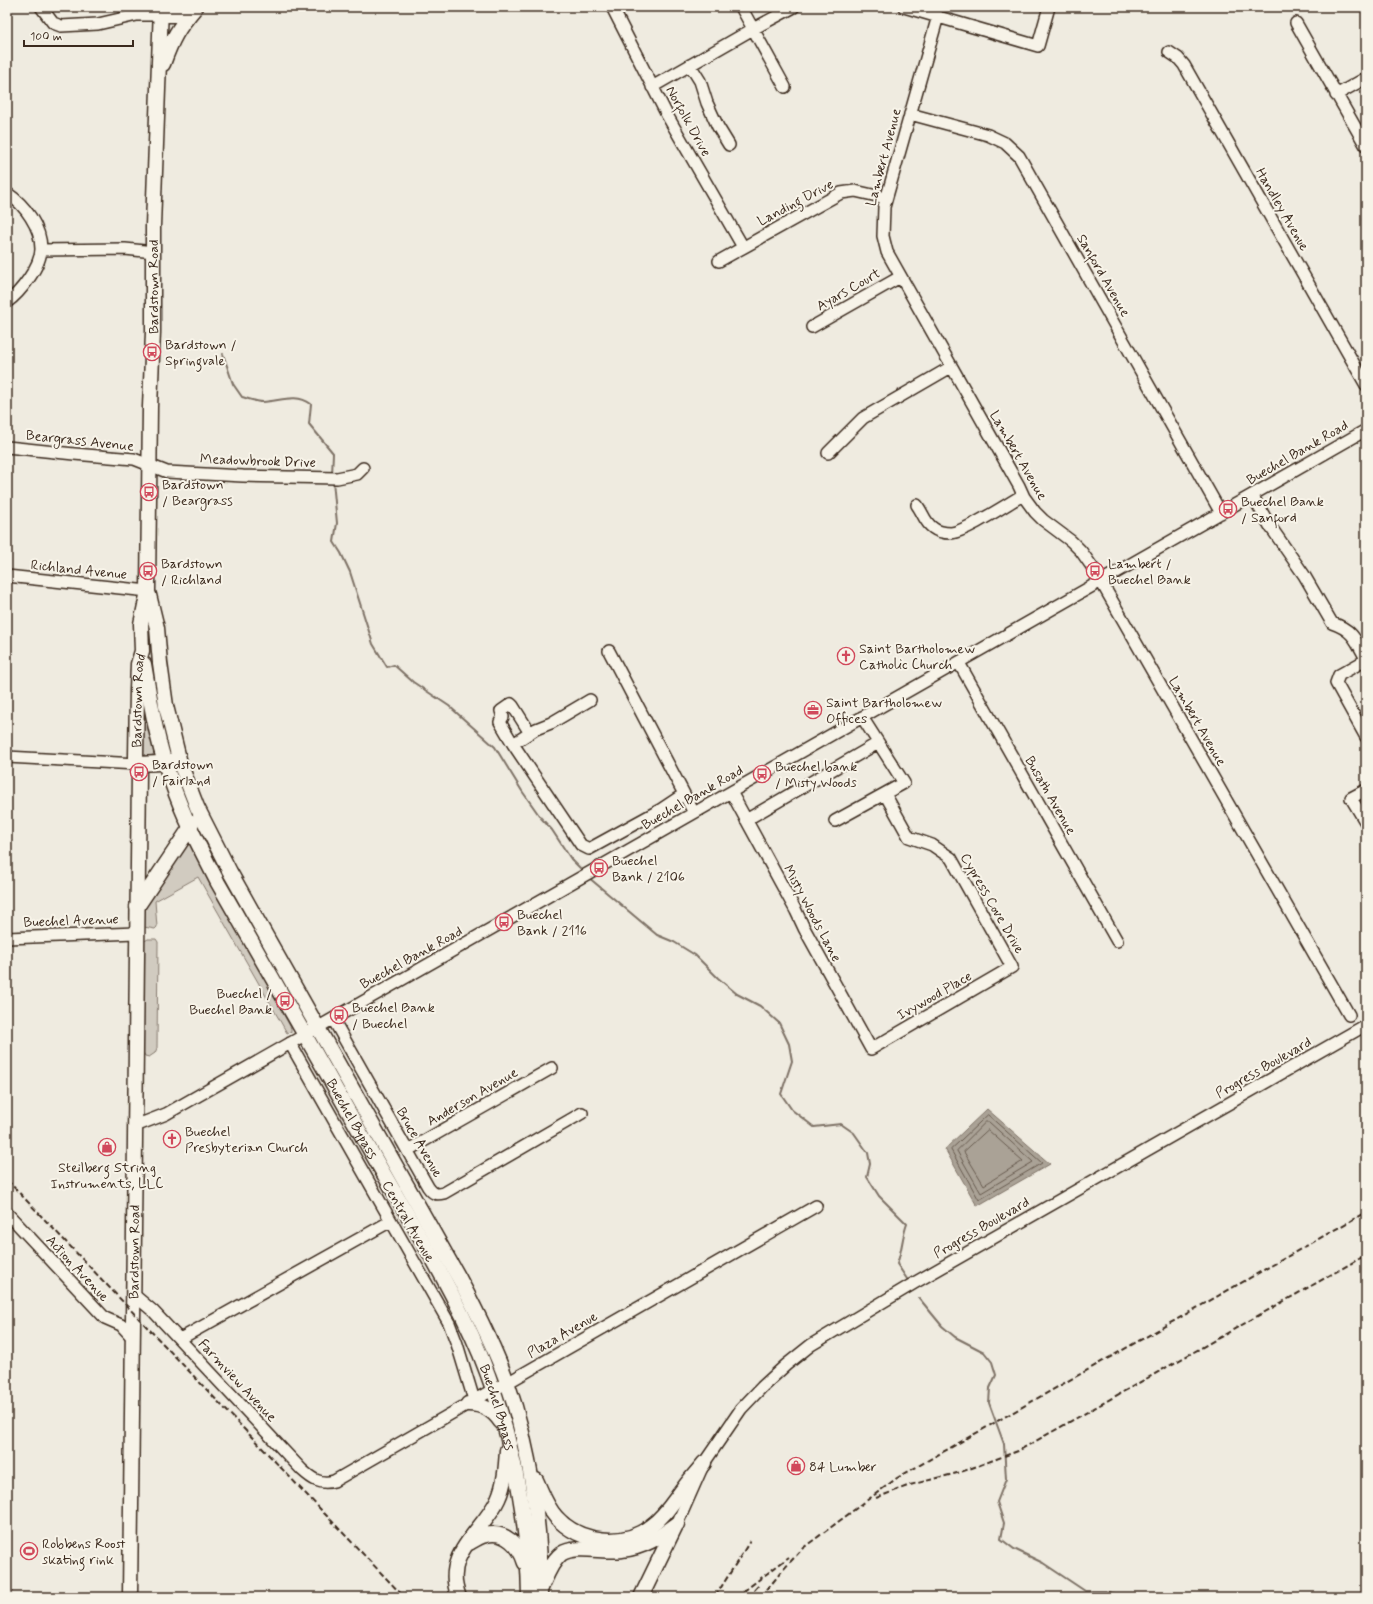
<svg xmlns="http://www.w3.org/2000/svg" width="1373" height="1604" font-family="Mynerve,sans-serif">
  <rect width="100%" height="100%" fill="#efebe0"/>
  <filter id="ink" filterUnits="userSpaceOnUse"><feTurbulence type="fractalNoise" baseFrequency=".025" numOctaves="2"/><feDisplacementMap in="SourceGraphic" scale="8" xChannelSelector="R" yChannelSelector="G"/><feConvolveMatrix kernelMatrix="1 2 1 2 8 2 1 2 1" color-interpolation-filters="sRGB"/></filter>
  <g filter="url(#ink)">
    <!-- green -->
    <path fill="#d1cbc0" stroke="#867a6f" d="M142 691 155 752C152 757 147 757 142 756Z
      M186 842 191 843 235 926 291 1028V1033L290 1032 287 1033 198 877 155 901 157 927 155 929 144 927V909Z
      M215 862H219L305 1019 256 938 247 925Z
      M148 939H156L158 942 157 1048 155 1053 149 1057 145 1056 143 1052 144 963 143 942Z"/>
    <!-- water -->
    <path fill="#aaa296" stroke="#7e7266" d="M987 1109 1050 1164 977 1206 945 1149Z"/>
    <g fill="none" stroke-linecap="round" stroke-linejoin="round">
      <!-- shore -->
      <path stroke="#675a4e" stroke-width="1" d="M988 1115 1042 1163 979 1200 951 1150Z
        M986 1122H989L1033 1162 981 1193 957 1151Z
        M988 1130 1023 1161 984 1185 964 1152Z"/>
      <!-- stream -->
      <path stroke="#7e7266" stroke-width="2" d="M223 354 233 384 242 397C249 399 257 402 263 402 281 401 296 393 311 404L309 424 333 453 332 475
        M333 481 337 523 334 542 341 553 350 572 373 644 387 667 394 665 413 682 449 706 495 747 522 791 541 818 552 830 571 859 584 872
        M588 877 657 935 674 942 695 955 718 978 737 994 760 1006 779 1023 789 1044 792 1061 781 1094 792 1110 814 1127 841 1124 854 1133 868 1153 870 1164 867 1177 879 1196 907 1224C902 1237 902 1251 897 1264L907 1279
        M919 1298 942 1326 955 1337 984 1352 992 1362 996 1375 990 1388 989 1403 1004 1444 1006 1479 997 1502 1004 1523 1001 1539 1014 1549 1043 1563 1085 1591H1105L1123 1597"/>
      <defs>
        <path id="minor" d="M41 7 53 23 61 26 98 24 137 15H161
          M612 7 667 115 743 247
          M741 7 785 87
          M904 7 1038 46 1049 7
          M938 16 884 207 883 236 887 252 1019 486 1024 497 1035 512 1043 520 1071 541 1081 551 1095 571 1349 1015
          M1296 23 1366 146
          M1169 52 1178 58 1184 65 1366 385
          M690 65 700 81 707 103 718 127 729 145
          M652 87 753 29 794 7
          M1336 95 1366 78
          M910 114 988 135 1005 143 1019 156 1221 513
          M7 193C25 205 41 227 41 249 41 266 20 293 7 302
          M41 250 125 249 154 252
          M719 261 841 193 855 191 886 198
          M812 327 900 277
          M7 447 74 454 134 459 167 472 243 476 337 478 357 474 363 468
          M828 453 863 418 951 367
          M1252 495 1270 526 1304 575 1332 623C1353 630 1356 640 1366 659
          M917 505C923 513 925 523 933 528 938 532 945 533 951 533 967 531 1007 504 1023 495
          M7 576 148 591
          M609 651 694 813
          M1366 660 1339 675 1336 683 1366 737
          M959 663 1117 941
          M590 700 551 723 536 729 513 744 581 845 589 849 660 810 684 794
          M513 744 500 722 503 717 501 711 511 704 513 706 530 733
          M7 757 137 764
          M1366 790 1351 798 1366 823
          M731 792 796 911 804 928 871 1049 1012 967 951 858 932 845 909 837 885 794
          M746 820 878 743
          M835 821 904 783 862 717
          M7 938 136 933
          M333 1019 428 1187C433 1194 436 1195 444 1193L582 1113
          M290 1043 449 1323 457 1344 474 1400
          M135 1126 166 1114 1366 430
          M408 1150 552 1068
          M7 1213 105 1318 121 1325 132 1337
          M134 1295 153 1311 302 1470C312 1479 320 1485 334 1481L487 1393 507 1383 816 1206
          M180 1339 391 1221
          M677 1524 704 1463 741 1409 762 1387 786 1365 811 1345 916 1282 1366 1025"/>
        <g id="major">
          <path d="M161 15H176L194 8"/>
          <path d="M163 64C172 39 178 28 195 8"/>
          <path d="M149 595 157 628 160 663 166 706 180 763 197 807 230 872 459 1278C477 1312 494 1346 507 1382 530 1447 542 1529 540 1597"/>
          <path id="s1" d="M144 664C151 704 157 745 172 783 184 818 201 850 218 883 270 974 322 1064 373 1155 410 1220 451 1285 480 1354 511 1431 528 1513 529 1597"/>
          <path d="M137 764 160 763 175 760"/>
          <path d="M137 907 190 828 192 822"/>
          <path d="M468 1404C483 1404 493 1410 501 1422"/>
          <path d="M536 1480C542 1493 546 1506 556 1517 579 1543 624 1548 651 1526 665 1516 673 1502 683 1489 689 1480 697 1472 704 1463"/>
          <path d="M469 1543C474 1540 480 1536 486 1535 505 1530 520 1546 525 1563"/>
          <path d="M541 1588C546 1577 551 1562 561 1554 576 1544 604 1553 622 1550 643 1548 660 1537 677 1524"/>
          <path id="s2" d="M130 1597 139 772 136 757 137 690 138 664 142 651 141 624 148 591 150 407 153 332V226L161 7"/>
          <path d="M459 1597C441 1554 483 1532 498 1499 505 1484 506 1466 507 1450"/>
          <path d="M641 1597 675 1527"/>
        </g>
      </defs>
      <!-- minor casing -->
      <use href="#minor" stroke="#3b2a1e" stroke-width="14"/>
      <!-- major casing -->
      <use href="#major" stroke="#3b2a1e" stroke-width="17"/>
      <!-- minor -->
      <use href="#minor" stroke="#f7f3e8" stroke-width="11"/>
      <!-- major -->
      <use href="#major" stroke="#f7f3e8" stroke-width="14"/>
      <!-- rail -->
      <path stroke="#3b2a1e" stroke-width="2" stroke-dasharray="6 3" stroke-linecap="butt" d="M7 1180 404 1597
        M876 1498 910 1485 961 1472 1018 1451 1366 1255
        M715 1597 750 1541
        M736 1597 789 1557
        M748 1597 759 1585
        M761 1597 782 1571 803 1548 897 1478 1366 1212"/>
    </g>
  </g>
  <!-- icons -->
  <defs>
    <symbol id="bus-ring" viewBox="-11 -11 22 22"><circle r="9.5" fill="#f7f3e8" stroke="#d1495b" stroke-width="1.5"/><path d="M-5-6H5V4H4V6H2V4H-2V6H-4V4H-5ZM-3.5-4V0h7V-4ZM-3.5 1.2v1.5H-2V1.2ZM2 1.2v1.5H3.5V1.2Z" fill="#d1495b"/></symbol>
    <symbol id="church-ring" viewBox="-11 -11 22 22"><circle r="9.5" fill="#f7f3e8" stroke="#d1495b" stroke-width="1.5"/><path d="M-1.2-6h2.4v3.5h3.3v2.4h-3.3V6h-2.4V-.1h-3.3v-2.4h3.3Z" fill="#d1495b"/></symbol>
    <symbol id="office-ring" viewBox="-11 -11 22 22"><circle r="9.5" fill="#f7f3e8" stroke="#d1495b" stroke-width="1.5"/><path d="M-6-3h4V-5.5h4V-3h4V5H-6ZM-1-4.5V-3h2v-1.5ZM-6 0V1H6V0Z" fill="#d1495b"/></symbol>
    <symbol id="shop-ring" viewBox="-11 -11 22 22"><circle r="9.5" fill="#f7f3e8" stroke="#d1495b" stroke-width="1.5"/><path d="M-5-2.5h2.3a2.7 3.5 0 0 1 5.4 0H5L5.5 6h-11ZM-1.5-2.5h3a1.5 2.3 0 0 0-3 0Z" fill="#d1495b"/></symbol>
    <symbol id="stadium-ring" viewBox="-11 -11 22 22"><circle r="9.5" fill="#f7f3e8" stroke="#d1495b" stroke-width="1.5"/><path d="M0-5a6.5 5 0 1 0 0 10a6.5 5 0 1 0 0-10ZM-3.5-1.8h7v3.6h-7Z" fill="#d1495b"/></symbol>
  </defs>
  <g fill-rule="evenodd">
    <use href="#bus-ring" x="142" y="342" width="20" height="20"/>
    <use href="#bus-ring" x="139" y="482" width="20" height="20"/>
    <use href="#bus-ring" x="1218" y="499" width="20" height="20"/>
    <use href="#bus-ring" x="138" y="561" width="20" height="20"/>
    <use href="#bus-ring" x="1085" y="561" width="20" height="20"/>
    <use href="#church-ring" x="836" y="646" width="20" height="20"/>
    <use href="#office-ring" x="803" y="700" width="20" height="20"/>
    <use href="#bus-ring" x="129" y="762" width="20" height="20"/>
    <use href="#bus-ring" x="752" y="764" width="20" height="20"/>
    <use href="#bus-ring" x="589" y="858" width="20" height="20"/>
    <use href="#bus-ring" x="494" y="912" width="20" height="20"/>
    <use href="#bus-ring" x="275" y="991" width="20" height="20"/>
    <use href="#bus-ring" x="329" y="1005" width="20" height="20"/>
    <use href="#church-ring" x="162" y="1129" width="20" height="20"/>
    <use href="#shop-ring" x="97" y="1137" width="20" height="20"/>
    <use href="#shop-ring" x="786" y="1456" width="20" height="20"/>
    <use href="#stadium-ring" x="19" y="1541" width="20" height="20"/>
  </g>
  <g text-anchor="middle" stroke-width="4" stroke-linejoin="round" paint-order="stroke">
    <!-- street labels -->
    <g font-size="14" fill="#3b2a1e" stroke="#f7f3e8">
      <text transform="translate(689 121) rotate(61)" y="5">Norfolk Drive</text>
      <text transform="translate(883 157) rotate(-75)" y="5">Lambert Avenue</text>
      <text transform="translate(795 202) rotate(-28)" y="5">Landing Drive</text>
      <text transform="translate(1283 209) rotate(60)" y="5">Handley Avenue</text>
      <text transform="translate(1104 275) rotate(60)" y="5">Sanford Avenue</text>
      <text dy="5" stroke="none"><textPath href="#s2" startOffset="1312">Bardstown Road</textPath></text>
      <text transform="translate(848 289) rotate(-30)" y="5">Ayars Court</text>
      <text transform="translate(80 440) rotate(6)" y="5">Beargrass Avenue</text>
      <text transform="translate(1297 452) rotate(-30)" y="5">Buechel Bank Road</text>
      <text transform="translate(1019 455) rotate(60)" y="5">Lambert Avenue</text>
      <text transform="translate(258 460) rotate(2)" y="5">Meadowbrook Drive</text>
      <text transform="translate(79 569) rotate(6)" y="5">Richland Avenue</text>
      <text dy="5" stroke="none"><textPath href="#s2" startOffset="897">Bardstown Road</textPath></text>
      <text transform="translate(1198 721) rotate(60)" y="5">Lambert Avenue</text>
      <text transform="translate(1051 795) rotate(60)" y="5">Busath Avenue</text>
      <text transform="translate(692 797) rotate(-30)" y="5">Buechel Bank Road</text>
      <text transform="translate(993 903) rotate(60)" y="5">Cypress Cove Drive</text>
      <text transform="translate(813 913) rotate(62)" y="5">Misty Woods Lane</text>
      <text transform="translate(71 920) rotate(-2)" y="5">Buechel Avenue</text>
      <text transform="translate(411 957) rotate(-29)" y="5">Buechel Bank Road</text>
      <text transform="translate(934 995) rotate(-30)" y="5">Ivywood Place</text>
      <text transform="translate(1263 1067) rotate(-30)" y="5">Progress Boulevard</text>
      <text transform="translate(472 1096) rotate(-30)" y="5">Anderson Avenue</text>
      <text dy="5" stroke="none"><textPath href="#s1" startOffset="504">Buechel Bypass</textPath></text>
      <text transform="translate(420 1142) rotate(60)" y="5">Bruce Avenue</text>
      <text transform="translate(409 1221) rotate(60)" y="5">Central Avenue</text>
      <text transform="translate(981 1227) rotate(-30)" y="5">Progress Boulevard</text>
      <text dy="5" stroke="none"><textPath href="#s2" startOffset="345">Bardstown Road</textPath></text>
      <text transform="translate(78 1268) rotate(47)" y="5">Action Avenue</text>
      <text transform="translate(562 1334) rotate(-30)" y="5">Plaza Avenue</text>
      <text transform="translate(238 1380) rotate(47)" y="5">Farmview Avenue</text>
      <text dy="5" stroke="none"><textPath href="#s1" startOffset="828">Buechel Bypass</textPath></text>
    </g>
    <!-- poi labels -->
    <g font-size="14" fill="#3b2a1e" stroke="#f7f3e8" text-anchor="start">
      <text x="165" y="349">Bardstown /<tspan x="165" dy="16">Springvale</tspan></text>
      <text x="162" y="489">Bardstown<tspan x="162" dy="16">/ Beargrass</tspan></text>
      <text x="1241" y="506">Buechel Bank<tspan x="1241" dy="16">/ Sanford</tspan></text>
      <text x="161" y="568">Bardstown<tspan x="161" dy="16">/ Richland</tspan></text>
      <text x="1108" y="568">Lambert /<tspan x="1108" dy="16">Buechel Bank</tspan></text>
      <text x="859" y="653">Saint Bartholomew<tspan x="859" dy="16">Catholic Church</tspan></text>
      <text x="826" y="707">Saint Bartholomew<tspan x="826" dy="16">Offices</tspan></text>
      <text x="152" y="769">Bardstown<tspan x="152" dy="16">/ Fairland</tspan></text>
      <text x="775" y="771">Buechel bank<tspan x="775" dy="16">/ Misty Woods</tspan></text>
      <text x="612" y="865">Buechel<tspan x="612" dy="16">Bank / 2106</tspan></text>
      <text x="517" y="919">Buechel<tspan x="517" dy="16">Bank / 2116</tspan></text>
      <text x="272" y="998" text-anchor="end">Buechel /<tspan x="272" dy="16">Buechel Bank</tspan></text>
      <text x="352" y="1012">Buechel Bank<tspan x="352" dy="16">/ Buechel</tspan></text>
      <text x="185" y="1136">Buechel<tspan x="185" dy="16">Presbyterian Church</tspan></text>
      <text x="107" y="1172" text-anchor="middle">Steilberg String<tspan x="107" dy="16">Instruments, LLC</tspan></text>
      <text x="809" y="1471">84 Lumber</text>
      <text x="42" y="1548">Robbens Roost<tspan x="42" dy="16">skating rink</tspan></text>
    </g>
  </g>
  <!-- margin -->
  <rect width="1373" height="1604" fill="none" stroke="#f7f3e8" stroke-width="24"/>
  <rect x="12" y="12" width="1349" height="1580" fill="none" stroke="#3b2a1e" stroke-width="1.5" filter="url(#ink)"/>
  <!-- scale -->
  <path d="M24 40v6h109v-6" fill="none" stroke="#3b2a1e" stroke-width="2"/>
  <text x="30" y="40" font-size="12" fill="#3b2a1e" stroke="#f7f3e8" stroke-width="3" paint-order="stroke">100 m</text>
</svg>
